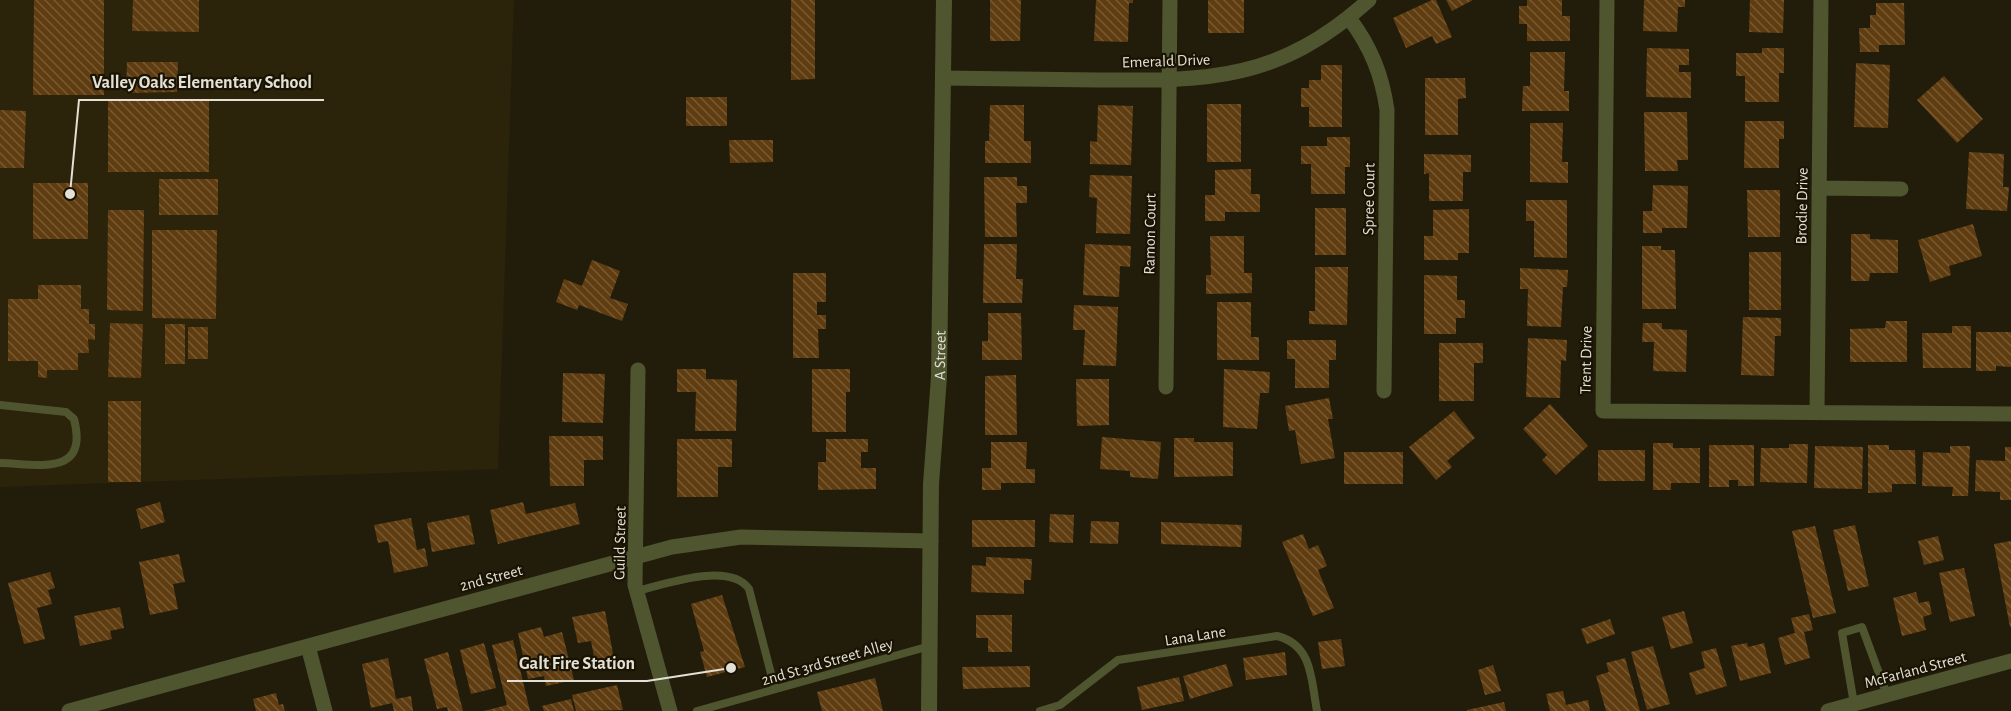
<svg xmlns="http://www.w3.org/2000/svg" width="2011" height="711" font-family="'Alegreya Sans',sans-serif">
  <defs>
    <pattern id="building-back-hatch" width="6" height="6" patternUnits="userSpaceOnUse" patternTransform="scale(1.5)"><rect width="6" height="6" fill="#603d11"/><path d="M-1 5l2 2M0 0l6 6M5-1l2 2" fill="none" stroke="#775933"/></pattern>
  </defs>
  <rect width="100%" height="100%" fill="#221d0b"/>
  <!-- built -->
  <path fill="#2b230a" d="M0 0H514L498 469 0 487Z"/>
  <!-- building -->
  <path fill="url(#building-back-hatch)" d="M34 0H104V95H33Z
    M133 0H199V32L132 31Z
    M791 0H815V79L791 80Z
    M990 0H1021L1020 41H990Z
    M1096 0H1133V3H1129L1128 42 1094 41Z
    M1208 0H1244V33H1208Z
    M1432 0H1436L1452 37 1436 44 1432 36 1406 48 1393 18Z
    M1446 0H1473L1452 11Z
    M1527 0H1562V16H1570V41H1527V24H1519V6H1527Z
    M1644 0H1685V7H1678L1677 32 1643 31Z
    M1750 0H1784L1783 33 1749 32Z
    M1876 3H1904L1905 45H1879V52H1860L1859 28H1870V15H1876Z
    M1647 48 1689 49V65H1679V72H1691V98L1646 97Z
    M1762 48H1784V73H1779V102H1745V76H1736V53H1762Z
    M1530 52H1565L1564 91H1569V111H1522L1523 86H1530Z
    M127 62H178L177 92 126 93Z
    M1856 63 1890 65 1888 128 1854 127Z
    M1321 65H1342V127H1309V107H1301V88H1309V80H1321Z
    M1944 76 1983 119 1957 143 1917 100Z
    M1425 78H1465L1466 98 1458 99V135H1425Z
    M686 97H727V126H686Z
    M108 101H209V172H108Z
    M1207 104H1241V162H1207Z
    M990 105H1024V141H1031V163H985V141H989Z
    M1098 105 1133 106 1131 165 1090 164V141L1097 142Z
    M0 110 26 111 24 168H0Z
    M1644 112H1687L1688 160H1677L1678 171H1645Z
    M1745 121H1784V139H1779V168H1744Z
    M1530 123H1563L1562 162H1568V183L1530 182Z
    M1327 137H1350V167H1345V194H1311V164H1301V146H1327Z
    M729 140H773V162L730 163Z
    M1969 152 2004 154 2003 187H2009L2007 211 1966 209Z
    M1424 154 1471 155V172H1463V201H1429V173L1424 174Z
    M1251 169V194H1260V212H1225V221H1205V195H1215V170Z
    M1090 175 1132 176 1130 234 1096 233 1097 198 1089 197Z
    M984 177H1017V186H1027V203H1016L1017 237H985Z
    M159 179H218V215H159Z
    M33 183H88V239H33Z
    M1653 185 1688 186 1687 228H1662V233H1643V211H1652Z
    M1747 190H1780V237H1748Z
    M1526 200H1567V258L1534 257V221H1526Z
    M1315 208H1346V255H1315Z
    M1469 209V253H1458V260H1424V236H1433V210Z
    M108 210H144L143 311 107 310Z
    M1973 224 1982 256 1949 266 1951 275 1930 282 1918 240Z
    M152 230H217L216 319 152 318Z
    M1851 234H1870V239L1898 240V273H1870L1869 281H1851Z
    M1210 236H1244V273H1252V293L1206 294V275H1211Z
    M984 244H1017L1016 279H1023L1022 303H983Z
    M1085 244 1131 246 1130 267 1120 266 1119 297 1083 295Z
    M1642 246H1661V250H1675L1676 309H1642Z
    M1749 252H1781V310H1749Z
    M592 260 620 271 610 298 628 304 622 321 579 305 577 310 556 302 564 279 582 286Z
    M1315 267H1348L1347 325 1309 324V311H1315Z
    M1520 268 1568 270 1567 287H1563L1561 327 1527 326 1528 289H1520Z
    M793 273H826V302H817V315H826V329H818L819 358H793Z
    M1424 275 1457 276V300H1465V318H1456V334H1424Z
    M38 285H81V309H89V324H95V340L88 339 89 353H78V370H47V378L38 377V361H8V299H38Z
    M1217 302H1251V337H1259V360H1217Z
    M1074 305 1118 307 1116 366 1083 365 1085 330H1073Z
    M988 313H1021L1022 360H982V341H988Z
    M1743 317 1781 318V336H1775L1774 376 1741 375Z
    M1886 321H1907V362H1850V329L1885 328Z
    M110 323 143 324 141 378 108 377Z
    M1643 323H1662V329L1687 330 1686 372 1653 371 1654 342H1642Z
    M165 324H185V364H165Z
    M1952 326H1971V368H1923L1922 333H1952Z
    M188 327H208V359H188Z
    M1976 332H2011V367L1996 366V371H1976Z
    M1528 338 1567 340 1566 361 1561 360 1560 398 1526 397Z
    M1287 340H1336V360H1329V388H1295V359H1287Z
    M1439 343H1483V363H1474V401H1439Z
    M677 369H706V379L737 380 736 431H695L696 392H677Z
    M812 369H850V392H846V432H812Z
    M1224 369 1270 372 1269 393H1260L1257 429 1223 427Z
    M563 373 605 374 603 423 562 422Z
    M1016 375 1017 435H985V376Z
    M1076 379H1109V425L1077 426Z
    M1329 398 1333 419H1328L1335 458 1301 464 1295 430 1289 431 1285 406Z
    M108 401H141V482H108Z
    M1550 404 1588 446 1556 475 1542 460 1547 455 1523 429Z
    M1454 411 1475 438 1447 461 1452 467 1436 480 1409 447Z
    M549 436H603V460H584V486H550Z
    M1102 437 1161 442 1158 479 1130 477V471L1100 469Z
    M1174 438H1194V442H1233V476L1174 477Z
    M677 439H732V467H718V497H677Z
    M826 439H868V452H861V468H876V489L818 490V462H826Z
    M991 442H1027L1026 469H1035V483H1001V490H982V468H991Z
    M1653 443H1673V448H1700V483H1671V490H1653Z
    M1789 444H1808L1807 483 1760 482 1761 448H1789Z
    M1709 445H1754V486H1738V480H1729V487H1709Z
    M1868 445H1889V450H1915L1916 484H1892V492L1868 493Z
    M1815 446 1863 447 1862 489 1814 488Z
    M1950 446H1970L1968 496H1952L1953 487 1922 486 1923 452 1950 453Z
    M2005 447H2011V500H2000V492L1975 491 1976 460 2005 461Z
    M1598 450H1645V481H1598Z
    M1344 452H1403V484H1344Z
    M160 502 165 522 141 529 136 509Z
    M523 502 526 514 575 503 580 524 498 544 490 510Z
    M1050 514 1074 515 1073 543 1049 542Z
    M469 515 475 544 432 552 427 523Z
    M411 518 417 550 425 548 428 566 394 573 388 541 378 543 374 525Z
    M972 520H1035V547H972Z
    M1091 521 1119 522 1118 544 1090 543Z
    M1161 522 1242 525 1241 547 1161 544Z
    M1855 525 1869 586 1848 591 1833 530Z
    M1815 526 1836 613 1813 618 1792 531Z
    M1303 534 1309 549 1318 545 1327 566 1318 570 1334 608 1313 616 1282 542Z
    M1938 536 1944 560 1924 565 1918 541Z
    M2011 541V627H2010L1994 544Z
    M179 554 185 582 173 584 178 609 150 615 139 562Z
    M986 557 1032 559 1031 580H1024V594L971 592 972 565 986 566Z
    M1964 568 1975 616 1950 622 1939 573Z
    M50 572 55 588 48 590 52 604 37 608 45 639 24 644 8 583Z
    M1916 592 1919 603 1929 601 1932 614 1923 617 1926 630 1902 636 1893 598Z
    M722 595 745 667 707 677 700 652 704 651 691 604Z
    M120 607 124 628 110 631 112 639 80 646 74 616Z
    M605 611 614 659 595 662 591 641 578 643 572 617Z
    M1684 611 1693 643 1671 649 1662 617Z
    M1809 614 1813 630 1804 632 1810 658 1785 665 1778 638 1795 633 1791 618Z
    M976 615H1012V652H988V638H976Z
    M1610 619 1615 634 1587 644 1581 629Z
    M541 627 544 637 562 632 574 680 546 686 544 676 528 679 518 633Z
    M1341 639 1345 666 1322 669 1318 642Z
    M513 640 530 711H484L507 705 492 645Z
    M484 643 496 688 471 694 460 650Z
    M1747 643 1748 647 1764 643 1771 673 1740 681 1731 646Z
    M1653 646 1670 704 1647 710 1631 652Z
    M1716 648 1727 686 1696 695 1689 673 1705 668 1701 652Z
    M448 652 463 711H448L447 707 437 709 424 659Z
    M1285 652 1287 675 1246 680 1243 658Z
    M388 658 396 699 411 696 413 711H394L392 703 371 708 362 664Z
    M1625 658 1640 711H1606L1596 676 1609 672 1606 663Z
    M1226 664 1233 686 1190 699 1183 676Z
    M1493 665 1501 691 1485 695 1478 670Z
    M1030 666V687L963 689 962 667Z
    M1179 677 1184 701 1142 710 1137 687Z
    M875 678 883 711H822L817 692Z
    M617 685 623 710 576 711 572 695Z
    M1563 691 1566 705 1588 700 1590 711H1550L1546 694Z
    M276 693 279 705 283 704 285 711H256L253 699Z
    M571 699 574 711H544L542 706Z
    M1504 702 1506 711H1467V710Z"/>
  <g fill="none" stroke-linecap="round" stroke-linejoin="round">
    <!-- service -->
    <path stroke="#4f552f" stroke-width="8" d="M0 405 66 412 74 419C89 477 39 464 0 463
      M637 591C665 584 730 561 749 589L775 689
      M1854 704 1842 633 1862 627 1887 695
      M697 711 930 646
      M1040 711 1060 705 1118 660 1277 636C1313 645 1311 680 1317 711"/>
    <!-- minor -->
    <path stroke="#4f552f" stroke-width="15" d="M1607 0 1603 411 2011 414
      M1349 18C1371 47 1382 75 1387 110L1384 391
      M943 78C995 79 1046 79 1098 80 1211 81 1280 80 1369 0
      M1819 188 1901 189
      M638 370 635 585 670 711
      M1166 387 1170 0
      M1817 413 1821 0
      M308 646 325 711
      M69 711 672 547 741 537 931 541
      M1828 711 2011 661"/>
    <!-- tertiary -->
    <path stroke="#4f552f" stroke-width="16" id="s1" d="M929 711 931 484 939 377 944 0"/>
  </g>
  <g text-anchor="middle" stroke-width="4.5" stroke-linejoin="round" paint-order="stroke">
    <!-- street labels -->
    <g font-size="16" fill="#e4e0d5" stroke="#191303">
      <text transform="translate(1166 60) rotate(-2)" y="6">Emerald Drive</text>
      <text transform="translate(1368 199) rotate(-89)" y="6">Spree Court</text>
      <text transform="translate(1801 206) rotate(-89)" y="6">Brodie Drive</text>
      <text transform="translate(1149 234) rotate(-89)" y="6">Ramon Court</text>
      <text dy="6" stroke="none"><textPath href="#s1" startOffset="356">A Street</textPath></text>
      <text transform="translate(1585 360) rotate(-89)" y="6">Trent Drive</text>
      <text transform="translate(619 543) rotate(-89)" y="6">Guild Street</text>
      <text transform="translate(491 577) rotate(-15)" y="6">2nd Street</text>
      <text transform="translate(1195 635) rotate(-9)" y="6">Lana Lane</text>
      <text transform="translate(827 661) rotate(-16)" y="6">2nd St 3rd Street Alley</text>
      <text transform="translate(1915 669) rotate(-15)" y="6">McFarland Street</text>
    </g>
  </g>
  <!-- callouts -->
  <path fill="none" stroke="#e4e0d5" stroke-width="2" d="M70 194L79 100H324M731 668L647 681H507"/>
  <g fill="#e4e0d5" stroke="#191303" stroke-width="2">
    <circle cx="70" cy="194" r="6"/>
    <circle cx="731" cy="668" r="6"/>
  </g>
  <g font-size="18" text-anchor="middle" font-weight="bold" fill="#e4e0d5" stroke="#191303" stroke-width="4.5" stroke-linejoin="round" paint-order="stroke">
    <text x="202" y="88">Valley Oaks Elementary School</text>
    <text x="577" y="669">Galt Fire Station</text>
  </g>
</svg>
